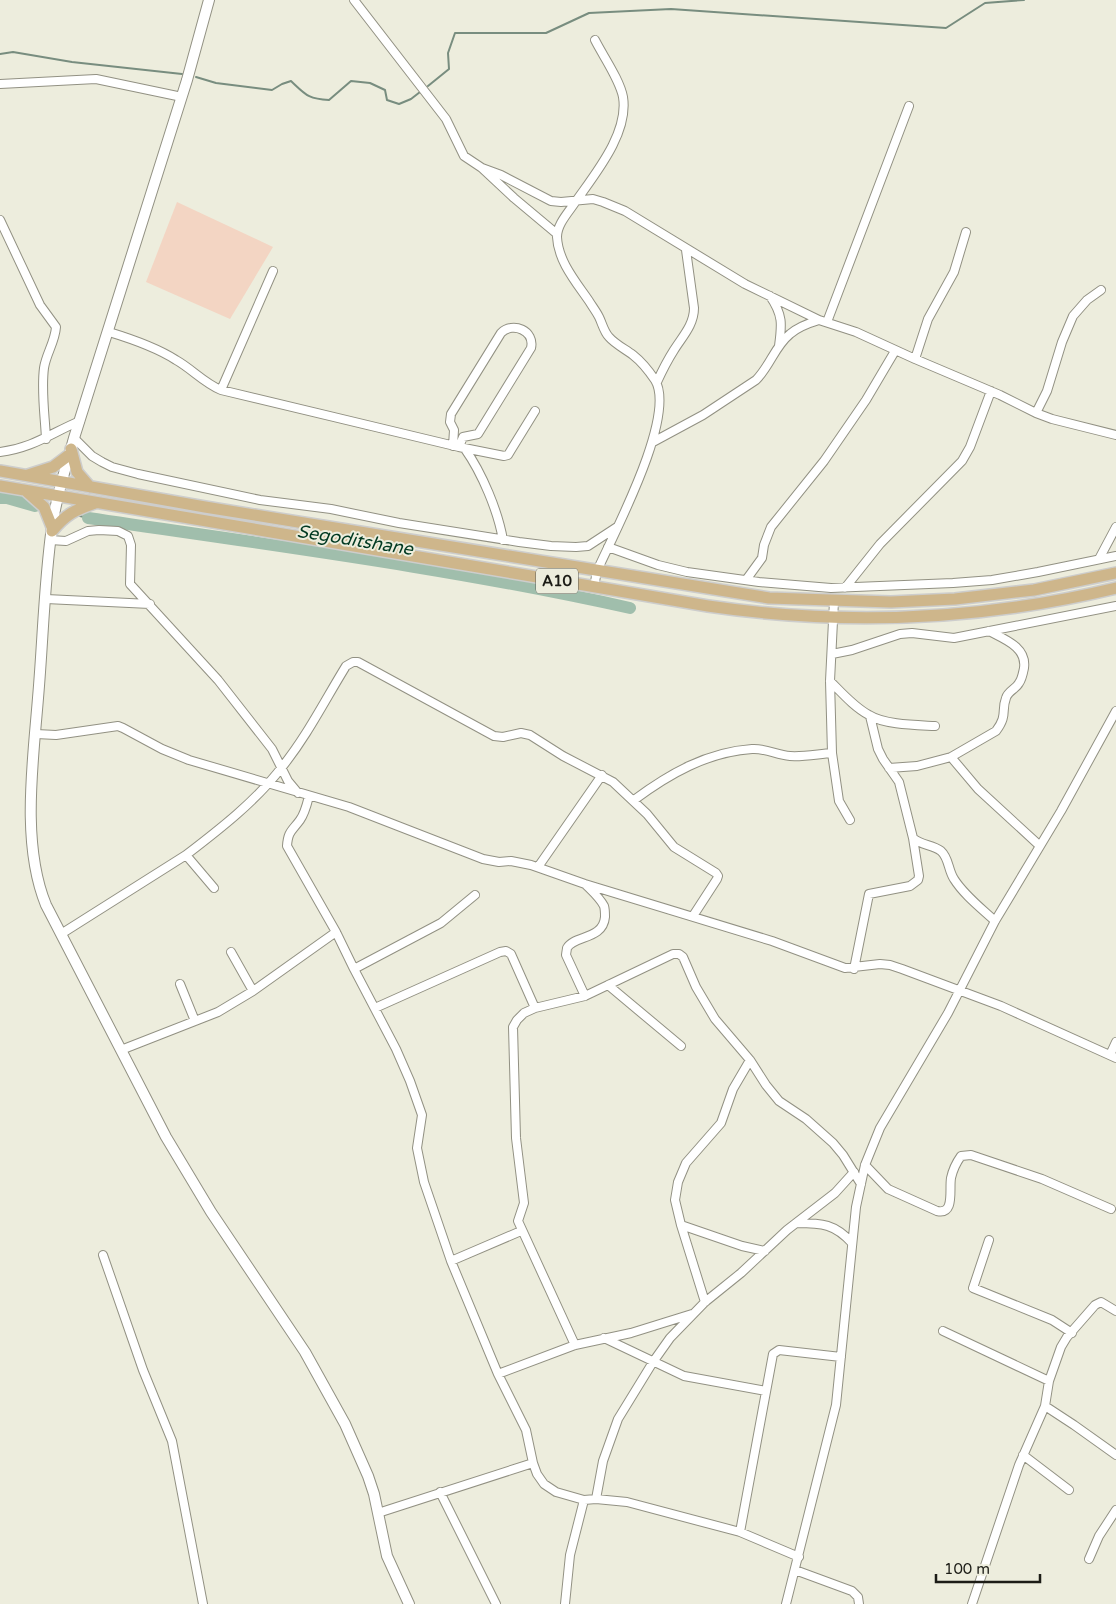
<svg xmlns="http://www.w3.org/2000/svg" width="1116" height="1604" font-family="'Varela Round',sans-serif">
  <rect width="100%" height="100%" fill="#ededdd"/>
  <!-- green -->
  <path fill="#f3d5c3" d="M177 202 273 247 230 319 146 282Z"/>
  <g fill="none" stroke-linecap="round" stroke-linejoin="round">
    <!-- stream -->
    <path stroke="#788d7f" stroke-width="2" d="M0 54 13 52 72 62 182 74
      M196 77 216 83 272 90 282 84 291 81C306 95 308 99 329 100L351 81 370 83 385 90 387 100 399 104 411 99 420 92
      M428 86 449 69 448 53 455 33H546L589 13 671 9 946 28 985 3 1024 0
      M76 515 88 518"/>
    <!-- river -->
    <path stroke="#a0beac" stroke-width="12" d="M0 498H7L35 506
      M88 518C269 545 451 568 630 608"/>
    <defs>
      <path id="street" d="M354 0 446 119 464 156 482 168 514 198 557 234
        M0 84 96 79 182 97
        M482 168 501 175 551 201 561 202 593 199 603 202 625 211 745 284 819 320
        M0 220 40 305 56 327C55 342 46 354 44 368 41 391 45 416 46 439
        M770 296C783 315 782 324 779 346
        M827 322 909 106
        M109 332C132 339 156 347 176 360 192 369 204 383 221 390L459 447 504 456 508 455 511 450 535 411
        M915 359 928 319 954 272 966 232
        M657 382C662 371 667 361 674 350 682 337 694 325 694 308L686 250
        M221 390 273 271
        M1036 413 1047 391 1062 342 1073 316 1087 300 1101 290
        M74 438 92 456 102 462 112 467 138 474 260 500 331 509 399 523 519 542 551 546 576 547 588 546 617 527
        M653 442 703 415 756 380C770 366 775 346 790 334 798 327 809 323 819 320L856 332 915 359 1000 395 1036 413 1052 419 1116 435
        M453 446 454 430 450 422 451 414 501 333C513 321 535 331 531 348L478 434 463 437 459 447
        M465 449C482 473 498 511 503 540
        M0 452C33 448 51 433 80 421
        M50 540 66 541 88 531 99 530 118 531 128 536 131 545 130 584 218 680 272 749 288 781 298 793
        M608 547 658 565 687 572 759 582 831 588 953 583 992 580 1038 572 1116 556
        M1099 559 1116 527
        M746 580 762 558 764 545 771 527 824 461 866 400 895 351
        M594 587 597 571C613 535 677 416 655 380 649 371 642 362 633 355 625 349 615 344 609 337 604 332 602 323 599 317 596 311 592 306 589 301 576 282 558 261 557 237 557 225 567 214 574 204 594 175 629 134 623 97 620 80 603 56 595 40
        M845 588 880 544 962 461 970 447 991 391
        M46 599 150 604
        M834 601 830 681 832 753 839 801 850 820
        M832 654 852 650 900 634 912 633 954 638 1116 606
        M830 681C842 693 854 707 869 715 885 725 916 725 935 726
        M870 716 878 749 883 759 899 782 913 838C922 846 932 844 941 851 949 858 948 870 954 879 964 895 981 908 995 921
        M36 734 56 735 118 726 123 728 162 749 189 760 349 807 483 859 499 862 511 861 531 865 585 884 772 941 845 968 880 964 890 965 902 969 1001 1006 1116 1058
        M951 757 978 789 1040 846
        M889 768 917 766 951 757 996 731C1008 715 1001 711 1006 698 1008 691 1016 689 1019 683 1022 679 1023 673 1024 668 1027 647 1004 639 989 631
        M309 796C307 804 305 813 300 820 292 831 288 831 287 846L336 932 354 969 396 1049 410 1081 422 1115 417 1148 424 1182 451 1261 498 1374 526 1430 533 1463 537 1474 544 1484 556 1492 584 1500 596 1499 627 1502 740 1532 799 1557
        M634 800C669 774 707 752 752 749 765 748 777 755 790 756 803 757 818 754 832 753
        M186 855C220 829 256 801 282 767 307 736 325 700 346 666L353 662H358L494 736 503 737 521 733 530 735 563 756 613 782 647 814 674 847 716 873 718 876 717 879 693 916
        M538 867 602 775
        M61 934 186 855 214 888
        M231 952 253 991
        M354 969 441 923 475 895
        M854 969 869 894 910 886 918 880 919 876 913 838
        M180 984 195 1021
        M608 985 681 1046
        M585 996 566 955C566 954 567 949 567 948 574 935 603 940 605 917 605 914 605 909 604 906 600 898 592 891 586 885
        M375 1008 500 952 506 951 511 954 535 1008
        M121 1050 218 1012 253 991 336 932
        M1110 1055 1116 1042
        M865 1165 888 1189 937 1211C955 1215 949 1190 951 1178 953 1169 956 1163 961 1156L971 1155 1042 1179 1111 1209
        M797 1223C822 1223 835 1224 852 1243
        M681 1225 742 1246 765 1251
        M989 1240 973 1288 1052 1320 1072 1333
        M103 1255 143 1370 172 1441 203 1604
        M451 1261 521 1231
        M705 1302 681 1225 675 1200 678 1182 686 1163 721 1123 733 1089 750 1060
        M943 1331 1049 1381
        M604 1338 684 1376 766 1391
        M575 1345 518 1221 524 1203 516 1138 513 1027 517 1020 524 1013 535 1008 585 996 673 954H679L683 957 696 987 715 1019 750 1060 766 1085 779 1101 806 1119 833 1143 843 1155 861 1184
        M498 1374 575 1345 631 1333 692 1314
        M1045 1406 1074 1425 1116 1455
        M1023 1455 1069 1490
        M440 1492 496 1604
        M596 1499 603 1461 618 1419 653 1362 670 1338 705 1302 741 1273 787 1230 835 1193 854 1172
        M378 1513 533 1463
        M740 1532 773 1354 779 1350 841 1357
        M1089 1559 1099 1536 1116 1510
        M795 1570 852 1591 858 1597 859 1604
        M565 1604 570 1555 584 1500
        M786 1604 836 1405 856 1207 865 1165 880 1128 948 1013 995 921 1061 811 1116 711
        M972 1604 1019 1465 1045 1406 1049 1381 1061 1347 1067 1337 1095 1305 1101 1302 1116 1311"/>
      <path id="secondary" d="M209 0 187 80 74 438C66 468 56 496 52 527 44 583 43 641 38 698 33 762 21 844 46 905L166 1137 211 1212 305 1352 345 1424 368 1476 374 1494 387 1556 409 1604"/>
      <path id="primary" d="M71 449 77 472 90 487
        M0 471 205 507 769 598 891 602 955 599 1034 590 1116 573
        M28 475 53 467 69 455
        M0 486 708 606C844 626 983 620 1116 588
        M26 491 44 507 52 527
        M52 531C66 514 75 510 95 503"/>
    </defs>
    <!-- street casing -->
    <use href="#street" stroke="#929183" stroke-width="10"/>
    <!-- secondary casing -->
    <use href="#secondary" stroke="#929183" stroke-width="12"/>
    <!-- primary casing -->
    <use href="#primary" stroke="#cdcdcc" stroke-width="14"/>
    <!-- street -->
    <use href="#street" stroke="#fff" stroke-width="8"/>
    <!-- secondary -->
    <use href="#secondary" stroke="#fff" stroke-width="10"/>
    <!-- primary -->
    <use href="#primary" stroke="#ceb68b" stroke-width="11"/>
  </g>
  <g text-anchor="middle" stroke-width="4" stroke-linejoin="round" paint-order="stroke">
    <!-- shield labels -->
    <rect fill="#ededdd" stroke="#5b5b52" stroke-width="1" x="536" y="568.5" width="42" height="25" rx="4"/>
    <g font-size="15" font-weight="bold" fill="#1c1c16">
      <text x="557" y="586">A10</text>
    </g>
    <!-- water labels -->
    <g font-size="18" font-style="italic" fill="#003921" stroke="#ededdd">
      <text transform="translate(355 540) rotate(9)" y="6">Segoditshane</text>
    </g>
  </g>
  <!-- scale -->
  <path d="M936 1574v8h104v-8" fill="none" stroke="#1c1c16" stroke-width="2.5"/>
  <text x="944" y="1574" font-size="15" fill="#1c1c16" stroke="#ededdd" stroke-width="4" paint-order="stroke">100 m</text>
</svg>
